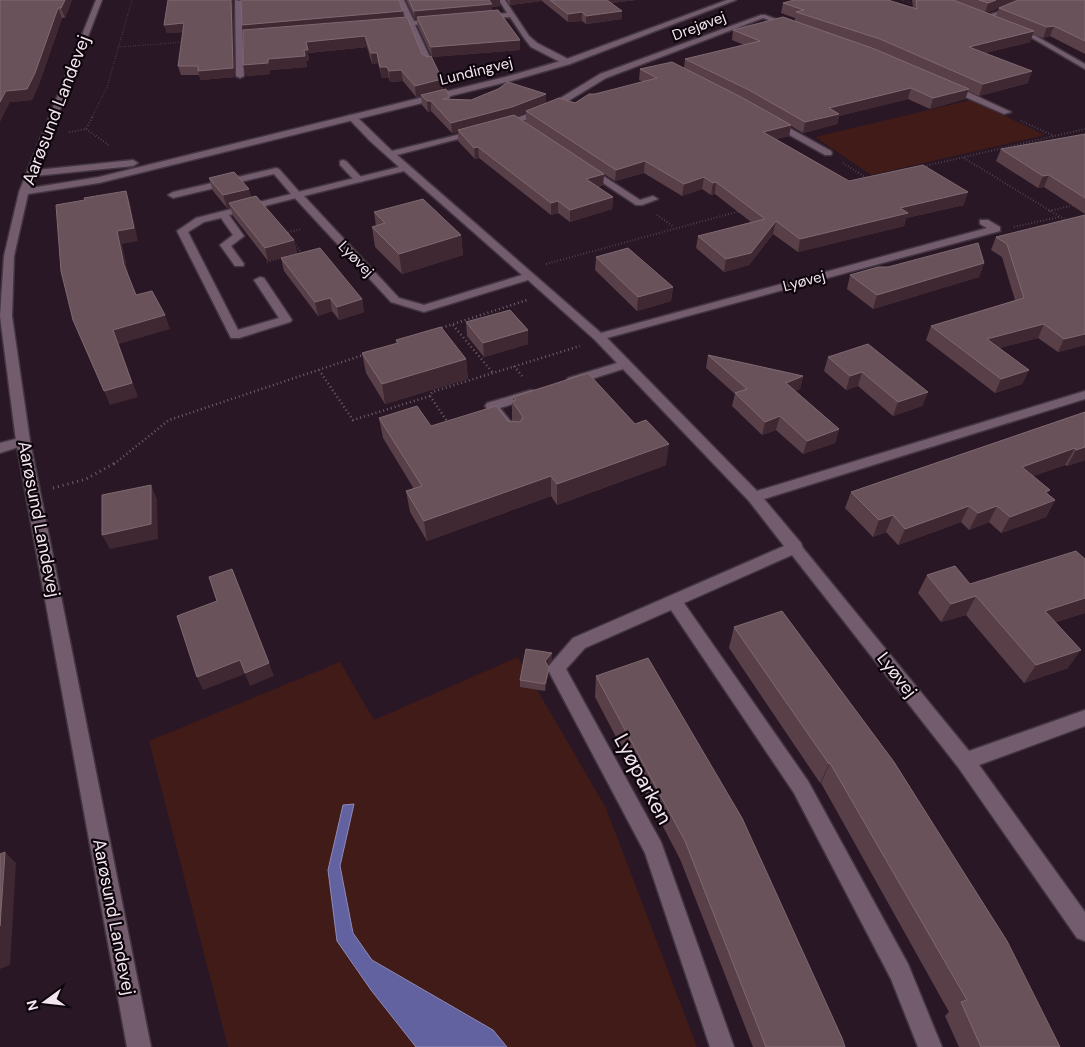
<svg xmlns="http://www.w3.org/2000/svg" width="1085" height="1047" font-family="'DM Sans',sans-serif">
  <rect width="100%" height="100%" fill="#291725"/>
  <!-- green -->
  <path fill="#411b18" d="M971 100 1045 135 871 175 815 137Z
    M518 657 606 808 697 1047H228L149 741 340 662 374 720Z"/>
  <!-- water -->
  <path fill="#6262a1" stroke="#8d89b8" d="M354 804 340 866 353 933 372 960 493 1030 507 1047H416L371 990 337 941 328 870 343 805Z"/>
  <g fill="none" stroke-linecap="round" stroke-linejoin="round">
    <defs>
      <path id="service" d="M343 160 346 161 362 178V182H356L340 165V161Z
        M276 168 279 169 302 195 300 197 229 215 244 236 231 246 244 264 243 266H235L220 245 233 235 221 218 204 222 188 232 238 330 279 318 254 280 260 277 264 278 292 320 290 322 239 338H231L177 231 196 218 291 194 274 174 173 198 168 195 173 192Z"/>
      <path id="minor" d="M235 0 241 1 244 76 240 78 236 76Z
        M398 0H404L414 21 437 19 440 21 415 25 433 64 432 66 425 64 409 25 390 27 387 25 407 22Z
        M499 0H505L529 36 537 43 570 60V64H564L531 47 524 38 510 17 480 19 479 18 482 16 507 13Z
        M1026 0H1034L1009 12 984 19 981 17 1005 10Z
        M761 15H765L794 26 791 28 763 18 606 78 550 112 504 127 497 125 544 108 600 74Z
        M1013 27 1036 36 1085 64V69L1032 38 1011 30V28Z
        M947 85H953L1011 112 1004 114 947 89Z
        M349 115H355L392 151 481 129V133L397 155 601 333 987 228 980 224V220H988L1000 227V231L607 338 757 491 1085 391V399L764 499 801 543 803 548 969 751 1085 710V726L979 765 1085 912V941L1077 938 958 767 792 555 684 603 808 781 908 964 942 1047H918L891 979 794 793 671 610 585 648 566 669 661 842 734 1047H710L645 853 547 668 573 638 784 546 749 501 623 369 576 384H568L566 381 568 378 617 363 595 340 528 280 424 312 391 302 292 195 294 193 399 167 370 141 349 119ZM404 171 522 275 424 305 399 298 304 196Z
        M773 119 831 151 832 153 831 155H825L770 124 769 122Z
        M588 166 640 200 653 196 658 199 642 205H636L585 171 583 169Z
        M531 390 536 391 537 394 536 397 500 408 512 423 510 426H500L485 406 487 403Z
        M23 437 28 438 30 441 28 444 0 453V443Z"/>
      <path id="tertiary" d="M96 0H102L37 170 133 160 138 163 133 166 35 176 30 188 99 177 505 77 564 60 727 0H736L570 64 511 81 99 183 28 194 14 256 12 316 30 441 151 1047H127L16 441 0 316 4 256 19 192Z"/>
    </defs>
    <!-- service casing -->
    <use href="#service" stroke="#423540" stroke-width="3"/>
    <!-- minor casing -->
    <use href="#minor" stroke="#423540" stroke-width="3"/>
    <!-- tertiary casing -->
    <use href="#tertiary" stroke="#423540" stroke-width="3"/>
    <!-- path-far3 -->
    <path stroke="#6f5f6b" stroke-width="1" stroke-dasharray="0.5 2" stroke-linecap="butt" d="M901 0 914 4
      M118 47 185 42
      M92 117 107 87 132 0"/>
    <!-- path-far2 -->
    <path stroke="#6f5f6b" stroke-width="2" stroke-dasharray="0.5 2.5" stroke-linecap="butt" d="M1021 121 1054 136
      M86 129 110 146
      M69 132 86 129 93 116
      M964 158 1067 221
      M843 163 868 179
      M921 167 1085 129
      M1049 211 1075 205
      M657 215 674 227
      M1014 227 1059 217
      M285 233 302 229
      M292 241 302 253 298 254
      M267 262 285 257
      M546 264 740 211"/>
    <!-- path-far1 -->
    <path stroke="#6f5f6b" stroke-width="2.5" stroke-dasharray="1 3" stroke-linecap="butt" d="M453 325 493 373
      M438 329 527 300
      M514 366 522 376
      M319 370 353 420 430 396 432 392 580 346
      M430 396 449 424
      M114 464 169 420 366 354"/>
    <!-- path -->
    <path stroke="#6f5f6b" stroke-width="3" stroke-dasharray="1 4" stroke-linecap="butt" d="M53 488 86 479 115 463"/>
    <!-- service -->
    <use href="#service" fill="#725c6d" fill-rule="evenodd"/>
    <!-- minor -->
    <use href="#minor" fill="#725c6d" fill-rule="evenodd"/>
    <!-- tertiary -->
    <use href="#tertiary" fill="#725c6d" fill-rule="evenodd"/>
  </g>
  <!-- wall -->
  <path fill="#594048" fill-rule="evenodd" d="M0 0H72L65 18H62L39 84 32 100 10 102Z
    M233 0 235 77 201 80 199 75H181L178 66 183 32 167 33 164 25Z
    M240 0H399L403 11 404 17 422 54 443 89 450 99 471 100 546 103H575L595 94 643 82 639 80 640 69 684 68 685 59 744 45 732 40 733 30 795 21V18L781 13 783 3 913 7 912 0H1085V54L1050 36 1043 38 1033 34 1030 42 985 53 1028 83 979 96 968 91 965 99 930 109 908 99 839 116 837 124 803 133 791 126 789 136 776 139 849 181 964 205 906 218 904 226 798 252 773 234 749 265 724 272 696 248 698 236 751 222 715 194 711 195 702 189 682 196 644 173 615 181 604 174 603 185 598 187 613 197 612 209 570 222 558 213 551 215 479 158 475 159 458 141V132L452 133 431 111 428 112 422 105 421 96 416 97 403 81 390 82 389 78H382L378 63 372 64 367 47 308 53 309 60 306 61 307 67 270 70V74L246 76 241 0ZM999 8 996 16 986 13ZM526 112V122L516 116Z
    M406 0H500V6L492 7V11L520 50 432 57 418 27 417 19H415Z
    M507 0H636L611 3 622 11V19L586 24 582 21 568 22 542 1 510 5Z
    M1085 134V214L1044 187 1038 188 996 161 1001 149Z
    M209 178 251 197 294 240 297 253 268 261 233 216 230 207 227 208 213 191Z
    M374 212 461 235 463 255 402 274 375 247 372 227 376 226Z
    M1085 215V345L1058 352 1038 338 999 348 1029 370 1022 384 995 393 926 340 931 326 1015 300 1002 257 991 250 996 237Z
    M596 257 673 287 671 301 637 311 595 270Z
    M281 258 362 299 364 312 339 320 332 311 318 316 284 271Z
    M984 263 979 277 873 309 847 289 850 275Z
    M466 322 528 330V344L484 357 467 336Z
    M396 340 466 359 468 379 385 404 366 373 362 353 397 344Z
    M708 355 803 376 800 389 795 391 839 429 835 443 803 454 776 430 762 435 732 406 735 394 706 368Z
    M828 357 928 392 922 406 893 416 858 386 846 390 824 371Z
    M513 397 666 465 557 505 551 496 427 541 410 512 406 491 414 489 383 438 379 418 431 426 512 421V401L513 400Z
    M1085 412V460L1067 466 1065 465 1033 476 1048 494 1055 500 1046 517 1001 533 989 522 969 530 961 522 898 545 886 532 873 537 845 508 851 492Z
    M1085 559V613L1055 622 1068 668 1024 683 966 615 941 622 918 593 927 575 970 584Z
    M734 627 1060 1047H959L945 1016 949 1012 821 783H820L729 648Z
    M552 653V660L547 665 548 675 545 691 520 687V680Z
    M596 676 845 1047H753L680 859 595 697Z"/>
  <!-- shaded-wall -->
  <path fill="#3f2832" d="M65 0H72L65 18 61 8Z
    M231 0H233L235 77 201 80 198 71Z
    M488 0H500V6L492 7V12L417 17V19H415L414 11Z
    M510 0H542V1L510 5Z
    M602 0H636L602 4Z
    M996 0H1023L985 13 988 3Z
    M58 8 62 18 39 84 32 100 10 102 0 122V102Z
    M403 11 404 19 244 33 242 25Z
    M622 11V19L586 24V16Z
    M582 12V21L568 22V14Z
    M184 23 186 32 167 33 164 25Z
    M1054 26 1050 36 1043 38 1047 27Z
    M1034 31 1030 42 965 58 969 47Z
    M365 36 367 47 308 53 309 60 306 61 307 67 270 70V74L246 76 243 65 304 50 306 42Z
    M520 40V50L432 57 431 47Z
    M371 53H377L378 63 372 64Z
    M380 67H387L389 78H382Z
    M401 70 403 81 390 82 389 71Z
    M1032 71 1028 83 979 96 983 84Z
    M442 79 443 90 416 97 415 86Z
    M911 88 908 99 839 116 837 124 803 133 805 122 829 108Z
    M969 89 965 99 930 109 933 98Z
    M546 94V104L512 117 458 130V132L452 133 451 123Z
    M427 101H431V111L428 112Z
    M791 125 789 136 761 143 763 132Z
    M478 147 479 158 475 159 474 148Z
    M645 161 644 173 615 181 616 170Z
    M604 174 603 185 585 190 586 179Z
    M1049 175 1044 187 1038 188 1043 176Z
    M704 177 702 189 682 196 684 184Z
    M716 182 715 194 711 195 713 183Z
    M249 189 253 202 229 203 230 207 227 208 223 195Z
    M126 191 130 203 138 241 122 244 129 278 124 265 117 231Z
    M968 192 964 205 906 218 904 226 798 252 800 239 900 208Z
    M613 197 612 209 570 222V210Z
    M558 201V213L551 215V203Z
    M776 221 773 234 749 265 724 272 726 259Z
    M461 235 463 255 402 274 399 254Z
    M294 240 297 253 268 261 265 248Z
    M984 263 979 277 873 309 877 295Z
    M673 287 671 301 637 311 638 297Z
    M330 298 332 311 318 316 315 302Z
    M362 299 364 312 339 320 337 307Z
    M165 315 170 329 119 344 138 397 110 405 104 391 113 330Z
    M1044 324 1038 338 981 353 987 339Z
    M528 330V344L484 357 483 343Z
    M1085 334V345L1058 352 1064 339Z
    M466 359 468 379 385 404 382 384Z
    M1029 370 1022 384 995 393 1001 379Z
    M862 372 858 386 846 390 850 376Z
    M803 376 800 389 783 396 786 383Z
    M928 392 922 406 893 416 898 402Z
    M780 416 776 430 762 435 765 422Z
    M839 429 835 443 803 454 807 441Z
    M669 444 666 465 557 505V484Z
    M1085 447V460L1067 466 1076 450Z
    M1075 448 1065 465 1014 483 1022 467Z
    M551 476V496L427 541 424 521Z
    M151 485 157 499 158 539 110 549 102 535Z
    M1050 490 1041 505 1055 500 1046 517 1001 533 1010 517 1045 492Z
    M969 506 961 522 898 545 905 529Z
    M997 506 989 522 969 530 978 513Z
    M893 515 886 532 873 537 879 520Z
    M976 596 966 615 941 622 951 604Z
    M1085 598V613L1033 630 1045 611Z
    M1081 650 1068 668 1024 683 1036 665Z
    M552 653V660L545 668V661Z
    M240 660 269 663 274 676 250 686 245 674 203 690 197 677Z
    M549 668 548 675 545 691V684Z
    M830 763 821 783H820L829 764Z
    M5 852 16 863 10 965 0 969V926Z"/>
  <!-- building -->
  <path fill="#6a525a" stroke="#7f6971" d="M0 0H65L61 8H58L35 73 27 89 6 91 0 102Z
    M168 0H231L233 68 198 71V66H178L184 23 164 25Z
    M241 0H399L403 11 242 25Z
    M409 0H489L492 4 414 11Z
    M550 0H607L622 11 586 16 582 12 568 14Z
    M794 0H888L917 9 916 0H953L1034 31 969 47 1032 71 983 84 880 39 796 12 804 10 783 3Z
    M979 0H996L988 3Z
    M1018 0H1085V41L1054 26 1047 27 999 8Z
    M498 10 520 40 431 47 417 17Z
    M407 17 422 54 427 57 431 56 442 79 415 86 401 70 389 71 387 67H380L377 53H371L365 36 306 42 308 50H304L305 56 268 59V63L243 65V30Z
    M783 17 872 48 969 89 933 98 911 88 829 108 839 114 805 122 749 90 685 59 760 41 733 30Z
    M672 62 741 97 791 125 763 132 849 181 923 165 968 192 900 208 908 213 800 239 776 221 751 253 726 259 698 236 765 219 716 182 713 183 704 177 684 184 645 161 616 170 526 111 559 98 575 103 589 94H595L657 78 640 69Z
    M508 82 546 94 512 107 451 123 431 101H427L421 95 446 89 450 97 443 99 471 100 498 89Z
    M514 115 604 174 586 179 613 197 570 210 558 201 551 203 478 147 474 148 458 130Z
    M1085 134V198L1049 175 1043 176 1001 149Z
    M234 172 249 189 223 195 209 178Z
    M126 191 134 228 117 231 124 265 136 295 152 291 165 315 113 330 132 383 104 391 73 320 61 271 56 205 85 200 84 198Z
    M256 196 294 240 265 248 229 203Z
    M423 199 461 235 399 254 372 227 385 223 374 212Z
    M1085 215V334L1064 339 1044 324 987 339 1029 370 1001 379 931 326 1024 298 1007 244 996 237Z
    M978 243 984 263 877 295 850 275 878 267H888Z
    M320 248 362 299 337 307 330 298 315 302 281 258Z
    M628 248 673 287 638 297 596 257Z
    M510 310 528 330 483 343 466 322Z
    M441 327 466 359 382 384 362 353 398 343 396 340Z
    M868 344 928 392 898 402 862 372 850 376 828 357Z
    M708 355 803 376 786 383 839 429 807 441 780 416 765 422 735 393 747 389Z
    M588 373 635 424 646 420 669 444 557 484 551 476 424 521 406 491 422 486 379 418 417 406 431 426 496 406 508 421 520 422 523 417 512 401 516 400 513 397Z
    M1085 412V447L1076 450 1075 448 1022 467 1050 490 1045 492 1055 500 1010 517 997 506 978 513 969 506 905 529 893 515 879 520 851 492Z
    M151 485V524L102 535V495Z
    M1076 551 1085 559V598L1045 611 1081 650 1036 665 976 596 951 604 927 575 955 566 970 584Z
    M232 569 269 663 245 673 240 660 197 677 177 616 217 601 209 577Z
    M782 611 894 762 1007 941 1060 1047H981L961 1002 967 1000 830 763 829 764 734 627Z
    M526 649 552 653 545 661 549 668 545 684 520 680Z
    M648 658 742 818 842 1038 845 1047H766L685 841 596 676Z
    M5 852 0 926V854Z"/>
  <g text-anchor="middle" stroke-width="4.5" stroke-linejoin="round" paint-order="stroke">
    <!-- far-street labels -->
    <g font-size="15" fill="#f2e5ef" stroke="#0d050b">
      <text transform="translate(699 26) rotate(-21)" y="5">Drejøvej</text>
      <text transform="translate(476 71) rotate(-14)" y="5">Lundingvej</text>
      <text transform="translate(356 259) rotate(46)" y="5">Lyøvej</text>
      <text transform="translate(804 281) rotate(-15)" y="5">Lyøvej</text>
    </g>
    <!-- street labels -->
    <g font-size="18" fill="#f2e5ef" stroke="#0d050b">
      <text transform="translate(56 110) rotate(-69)" y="6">Aarøsund Landevej</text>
      <text transform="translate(39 519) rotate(79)" y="6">Aarøsund Landevej</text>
      <text transform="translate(897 675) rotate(52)" y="6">Lyøvej</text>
      <text transform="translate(114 917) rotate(79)" y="6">Aarøsund Landevej</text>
    </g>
    <!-- near-street labels -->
    <g font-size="21" fill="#f2e5ef" stroke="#0d050b">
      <text transform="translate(643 779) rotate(62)" y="7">Lyøparken</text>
    </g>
  </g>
  <!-- north arrow -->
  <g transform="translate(45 1002) rotate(255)" stroke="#0d050b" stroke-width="4" paint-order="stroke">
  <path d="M0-4L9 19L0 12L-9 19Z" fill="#f2e5ef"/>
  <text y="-8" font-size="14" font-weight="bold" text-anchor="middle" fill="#f2e5ef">N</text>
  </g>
</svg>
